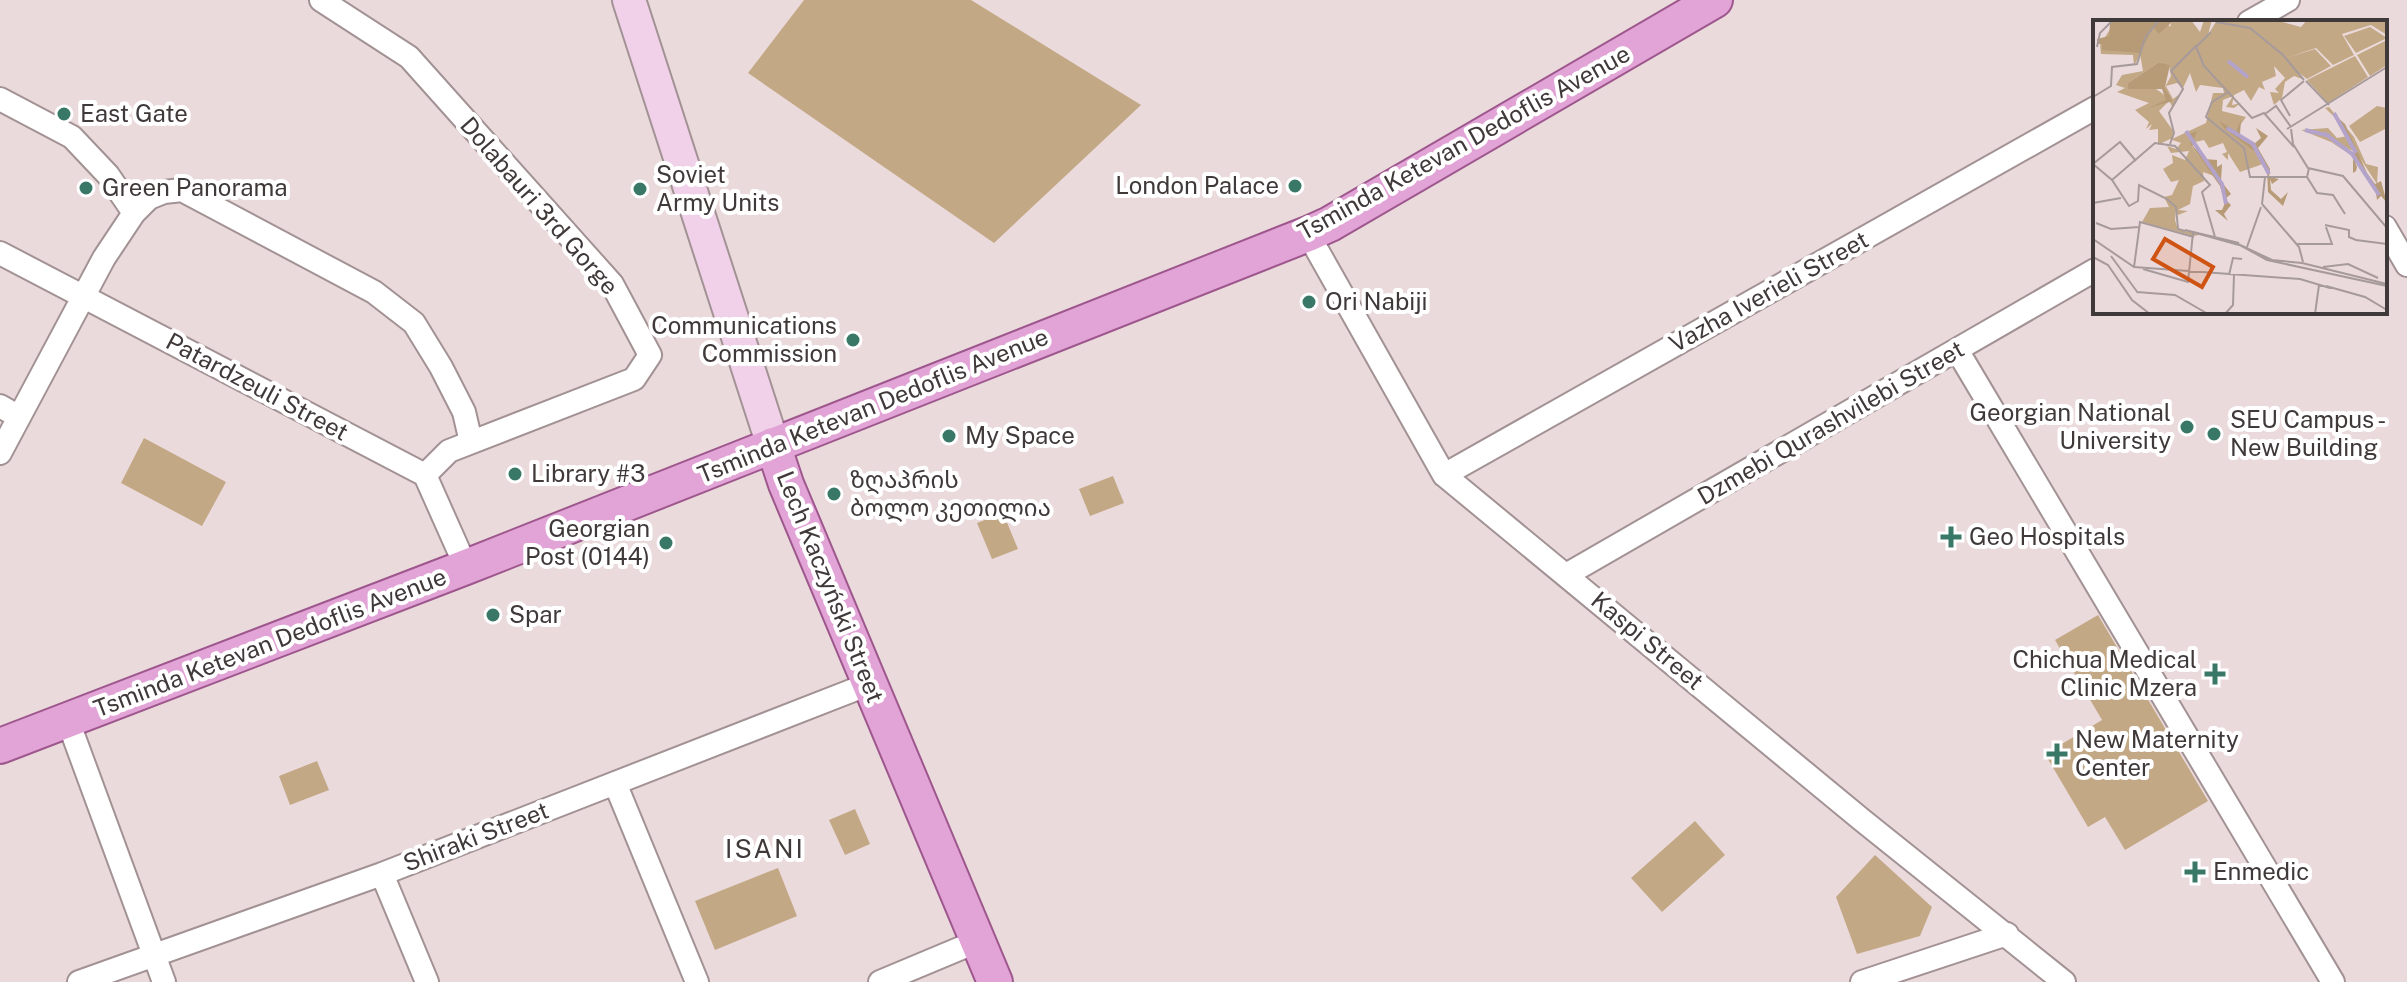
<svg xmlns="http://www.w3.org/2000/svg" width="2407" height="982" font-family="'Public Sans','Noto Sans Georgian',sans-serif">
  <rect width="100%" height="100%" fill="#ebdadc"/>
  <!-- green -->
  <path fill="#c3a885" d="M804 0H971L1141 105 994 243 748 73Z
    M144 438 226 482 202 526 121 483Z
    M1113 476 1124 503 1090 516 1079 489Z
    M1003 513 1018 549 992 559 977 523Z
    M2098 615 2208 801 2125 850 2105 817 2088 827 2045 754 2102 720 2055 640Z
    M317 761 329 790 290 805 279 776Z
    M855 809 870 844 845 855 829 820Z
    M1695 821 1725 855 1662 912 1631 878Z
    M1875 855 1932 907 1920 936 1857 954 1836 897Z
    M778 868 797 916 715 950 695 901Z"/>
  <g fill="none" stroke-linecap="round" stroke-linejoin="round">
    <defs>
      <path id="minor" d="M321 0 409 57 612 284 650 355 634 379 449 451 425 475
        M2249 22 2288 0
        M0 99 72 137 108 175 134 213
        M2385 227 2407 265
        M1308 234 1444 475 1862 820 2064 982
        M0 253 425 475 466 567
        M1957 350 2333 982
        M0 406 19 417
        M0 453 104 258 134 213 149 198 164 192 182 190 374 292 414 323 441 367 464 412 471 442
        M1444 475 2095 108
        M1566 575 2095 270
        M68 721 164 982
        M615 783 697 982
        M382 874 427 982
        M79 982 382 874 869 684
        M880 982 978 941
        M1862 982 2007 934"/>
      <path id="secondary" d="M629 0 773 445"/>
      <path id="primary" d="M773 445 786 484 995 982
        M0 746 466 567 1308 234 1330 224 1715 0"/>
    </defs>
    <!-- minor casing -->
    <use href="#minor" stroke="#a29294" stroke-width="26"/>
    <!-- secondary casing -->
    <use href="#secondary" stroke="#a29294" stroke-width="36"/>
    <!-- primary casing -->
    <use href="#primary" stroke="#9d578d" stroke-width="38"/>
    <!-- minor -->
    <use href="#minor" stroke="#fff" stroke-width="22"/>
    <!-- secondary -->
    <use href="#secondary" stroke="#f1d1ea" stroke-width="32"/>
    <!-- primary -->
    <use href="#primary" stroke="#e2a4d6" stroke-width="34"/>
  </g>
  <!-- markers -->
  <g fill="#397866" stroke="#fff" stroke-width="3">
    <circle cx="64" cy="114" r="8"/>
    <circle cx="1295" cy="186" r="8"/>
    <circle cx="86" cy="188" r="8"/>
    <circle cx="640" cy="189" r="8"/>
    <circle cx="1309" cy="302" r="8"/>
    <circle cx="853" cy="340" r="8"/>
    <circle cx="2187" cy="427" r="8"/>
    <circle cx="2214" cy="434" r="8"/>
    <circle cx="949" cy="436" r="8"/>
    <circle cx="515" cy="474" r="8"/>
    <circle cx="834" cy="494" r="8"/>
    <path d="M1947 525h8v8h8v8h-8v8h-8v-8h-8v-8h8z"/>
    <circle cx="666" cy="543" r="8"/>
    <circle cx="493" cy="615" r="8"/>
    <path d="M2211 662h8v8h8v8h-8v8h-8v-8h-8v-8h8z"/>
    <path d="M2053 742h8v8h8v8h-8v8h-8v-8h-8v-8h8z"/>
    <path d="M2191 860h8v8h8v8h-8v8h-8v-8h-8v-8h8z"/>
  </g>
  <g text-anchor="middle" stroke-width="8" stroke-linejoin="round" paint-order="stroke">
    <!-- poi labels -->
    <g font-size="24" fill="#40393a" stroke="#fff" text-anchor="start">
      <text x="80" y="122">East Gate</text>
      <text x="656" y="183">Soviet<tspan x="656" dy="28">Army Units</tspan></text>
      <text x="1279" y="194" text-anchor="end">London Palace</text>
      <text x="102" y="196">Green Panorama</text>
      <text x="1325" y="310">Ori Nabiji</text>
      <text x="837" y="334" text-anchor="end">Communications<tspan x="837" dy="28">Commission</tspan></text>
      <text x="2171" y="421" text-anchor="end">Georgian National<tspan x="2171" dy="28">University</tspan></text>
      <text x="2230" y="428">SEU Campus -<tspan x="2230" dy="28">New Building</tspan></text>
      <text x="965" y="444">My Space</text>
      <text x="531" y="482">Library #3</text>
      <text x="850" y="488">ზღაპრის<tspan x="850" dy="28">ბოლო კეთილია</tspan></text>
      <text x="650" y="537" text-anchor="end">Georgian<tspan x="650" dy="28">Post (0144)</tspan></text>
      <text x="1969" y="545">Geo Hospitals</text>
      <text x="509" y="623">Spar</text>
      <text x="2197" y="668" text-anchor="end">Chichua Medical<tspan x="2197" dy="28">Clinic Mzera</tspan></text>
      <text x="2075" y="748">New Maternity<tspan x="2075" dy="28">Center</tspan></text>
      <text x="2213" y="880">Enmedic</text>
    </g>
    <!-- street labels -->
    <g font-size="24" fill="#40393a" stroke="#fff">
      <text transform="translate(1464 143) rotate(-29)" y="8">Tsminda Ketevan Dedoflis Avenue</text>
      <text transform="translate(539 206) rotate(49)" y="8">Dolabauri 3rd Gorge</text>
      <text transform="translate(1769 292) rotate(-29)" y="8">Vazha Iverieli Street</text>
      <text transform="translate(257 387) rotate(28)" y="8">Patardzeuli Street</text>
      <text transform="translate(873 406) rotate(-22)" y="8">Tsminda Ketevan Dedoflis Avenue</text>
      <text transform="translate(1831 423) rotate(-30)" y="8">Dzmebi Qurashvilebi Street</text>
      <text transform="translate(830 587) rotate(68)" y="8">Lech Kaczyński Street</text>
      <text transform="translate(1647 641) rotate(40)" y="8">Kaspi Street</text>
      <text transform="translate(270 643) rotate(-21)" y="8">Tsminda Ketevan Dedoflis Avenue</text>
      <text transform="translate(476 837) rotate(-21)" y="8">Shiraki Street</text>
    </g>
    <!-- neighbourhood labels -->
    <g font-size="26" letter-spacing="2" fill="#40393a" stroke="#fff">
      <text x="765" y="858">ISANI</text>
    </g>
  </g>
  <!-- overview -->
  <g transform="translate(2093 20)">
    <rect width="294" height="294" fill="#ebdadc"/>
    <path d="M23 0H72L77 7 79 0H98L107 12 111 0H119L115 15 124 0 186 1 208 7 214 0H294V15L278 5 249 14 261 35 240 45 223 28 193 38 222 29 238 46 214 59 205 52 209 59 201 56 192 62 189 78 181 85 177 72 186 73 182 69 192 58 181 46 183 56 169 62 172 70 166 67 158 81 151 70 141 75 139 85 148 83 141 88 133 87 140 76 130 80 129 91 153 97 143 111 131 108 157 124 170 144 147 152 135 133V140L129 134 134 132 130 123 116 128 111 120 102 122 99 127 121 156 110 152 111 161 100 166 97 184 85 190 95 191 85 195 83 190 82 200 85 210 110 214 101 216 49 202 57 188 76 187 71 177 79 175 86 160 78 162 70 149 80 143 79 135 92 140 96 131 78 133 74 126 83 129 88 123 77 119 65 125V109L56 110 59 104 53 109 56 102 42 90 56 83 24 72 32 68 23 65 29 55 50 51 47 34 41 46 40 35 8 34 7 25ZM66 42 76 45 78 56 72 67 80 81 63 69 65 61 73 63 68 49 35 63ZM97 53 103 72 107 65 130 68 131 73H120L113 103 79 119 81 112 66 91 76 81 80 88 88 73 80 79 73 66 84 63 90 68ZM277 7 294 18 263 33 251 16ZM294 20V45L277 56 264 35ZM262 36 275 57 235 83 214 60ZM284 86 294 88V108L267 122 256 106ZM236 87 261 117 273 144 285 147 284 164 263 132 208 110 235 108 244 118 255 116 262 129 254 109 232 88Z" fill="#c3a885" fill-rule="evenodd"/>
    <path d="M23 0 40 2 80 1 66 14 60 7 47 33 9 30V24H4V19L16 16 17 3ZM66 42 77 45 72 67 80 81 55 88 73 80 69 69H35V63ZM242 95 252 104 274 153 282 164 288 161 294 183 288 176 284 180 282 166 262 142 264 147 263 151 260 153V136L238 122 262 133ZM148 100 147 115 161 124 168 118 163 108 175 116 165 128 177 149 176 157 186 159 179 164 177 159 178 170 188 179 195 172 190 186 175 172 174 148 165 134 132 109 126 101 143 111ZM104 111 99 125 112 139 124 140V147L129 144 128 161 138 174 132 179 138 185 131 194 135 201 122 190H129L132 183 127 166 98 125 96 114Z" fill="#b79b77"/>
    <path fill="none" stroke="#b3a3cb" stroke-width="4" d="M135 41 155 57M241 93 263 133M134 108 160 124 176 154M212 110 237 116M93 111 129 164 133 184M231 113 259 134 286 175"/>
    <path fill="none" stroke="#a79a9b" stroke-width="2" d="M123 2 157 8 190 35 211 60M118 12 103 27 111 46 159 98 171 93 201 127M4 27 7 13 20 0M213 61 236 85M134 73 119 82 113 97 151 128 157 157H214M0 77 18 66 19 47 44 44 52 18 66 0M172 94 183 86 198 107M197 96 188 80 211 61M194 109 294 47M198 109 200 124 215 148 250 156 294 208M77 124 81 113 76 93 90 69 78 51 104 25M0 144 19 160 36 186 45 181 46 165 74 179 83 187 85 209 92 211M0 144 27 122 43 141M216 148 214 157 224 173 240 175 252 194M19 160 62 123 82 126 117 165 109 172 122 217M0 183 28 178M169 184 206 227 210 242M169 184 172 157M3 203 18 209 46 207M232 205 256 210V217L263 220 294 224M0 219 41 247 207 259 237 268M204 224H239L233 207M146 225 92 210 146 223M154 227 168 187M18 236 45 273M0 237 15 245 39 280 57 294M41 247 47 202 101 217M230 247 255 244 285 258M50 249 95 262 100 213M136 255 140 238 149 239M294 264 209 243 179 240 145 224 174 240 294 266M233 266 272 277 294 290M44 272 82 275 115 294M132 294 140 285 141 255M222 294 226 265"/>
    <path fill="#cf5413" fill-opacity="0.15" stroke="#cf5413" stroke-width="4" d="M72 219 120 247 109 267 60 239Z"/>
    <rect width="294" height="294" fill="none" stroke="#40393a" stroke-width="4"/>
  </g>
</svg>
